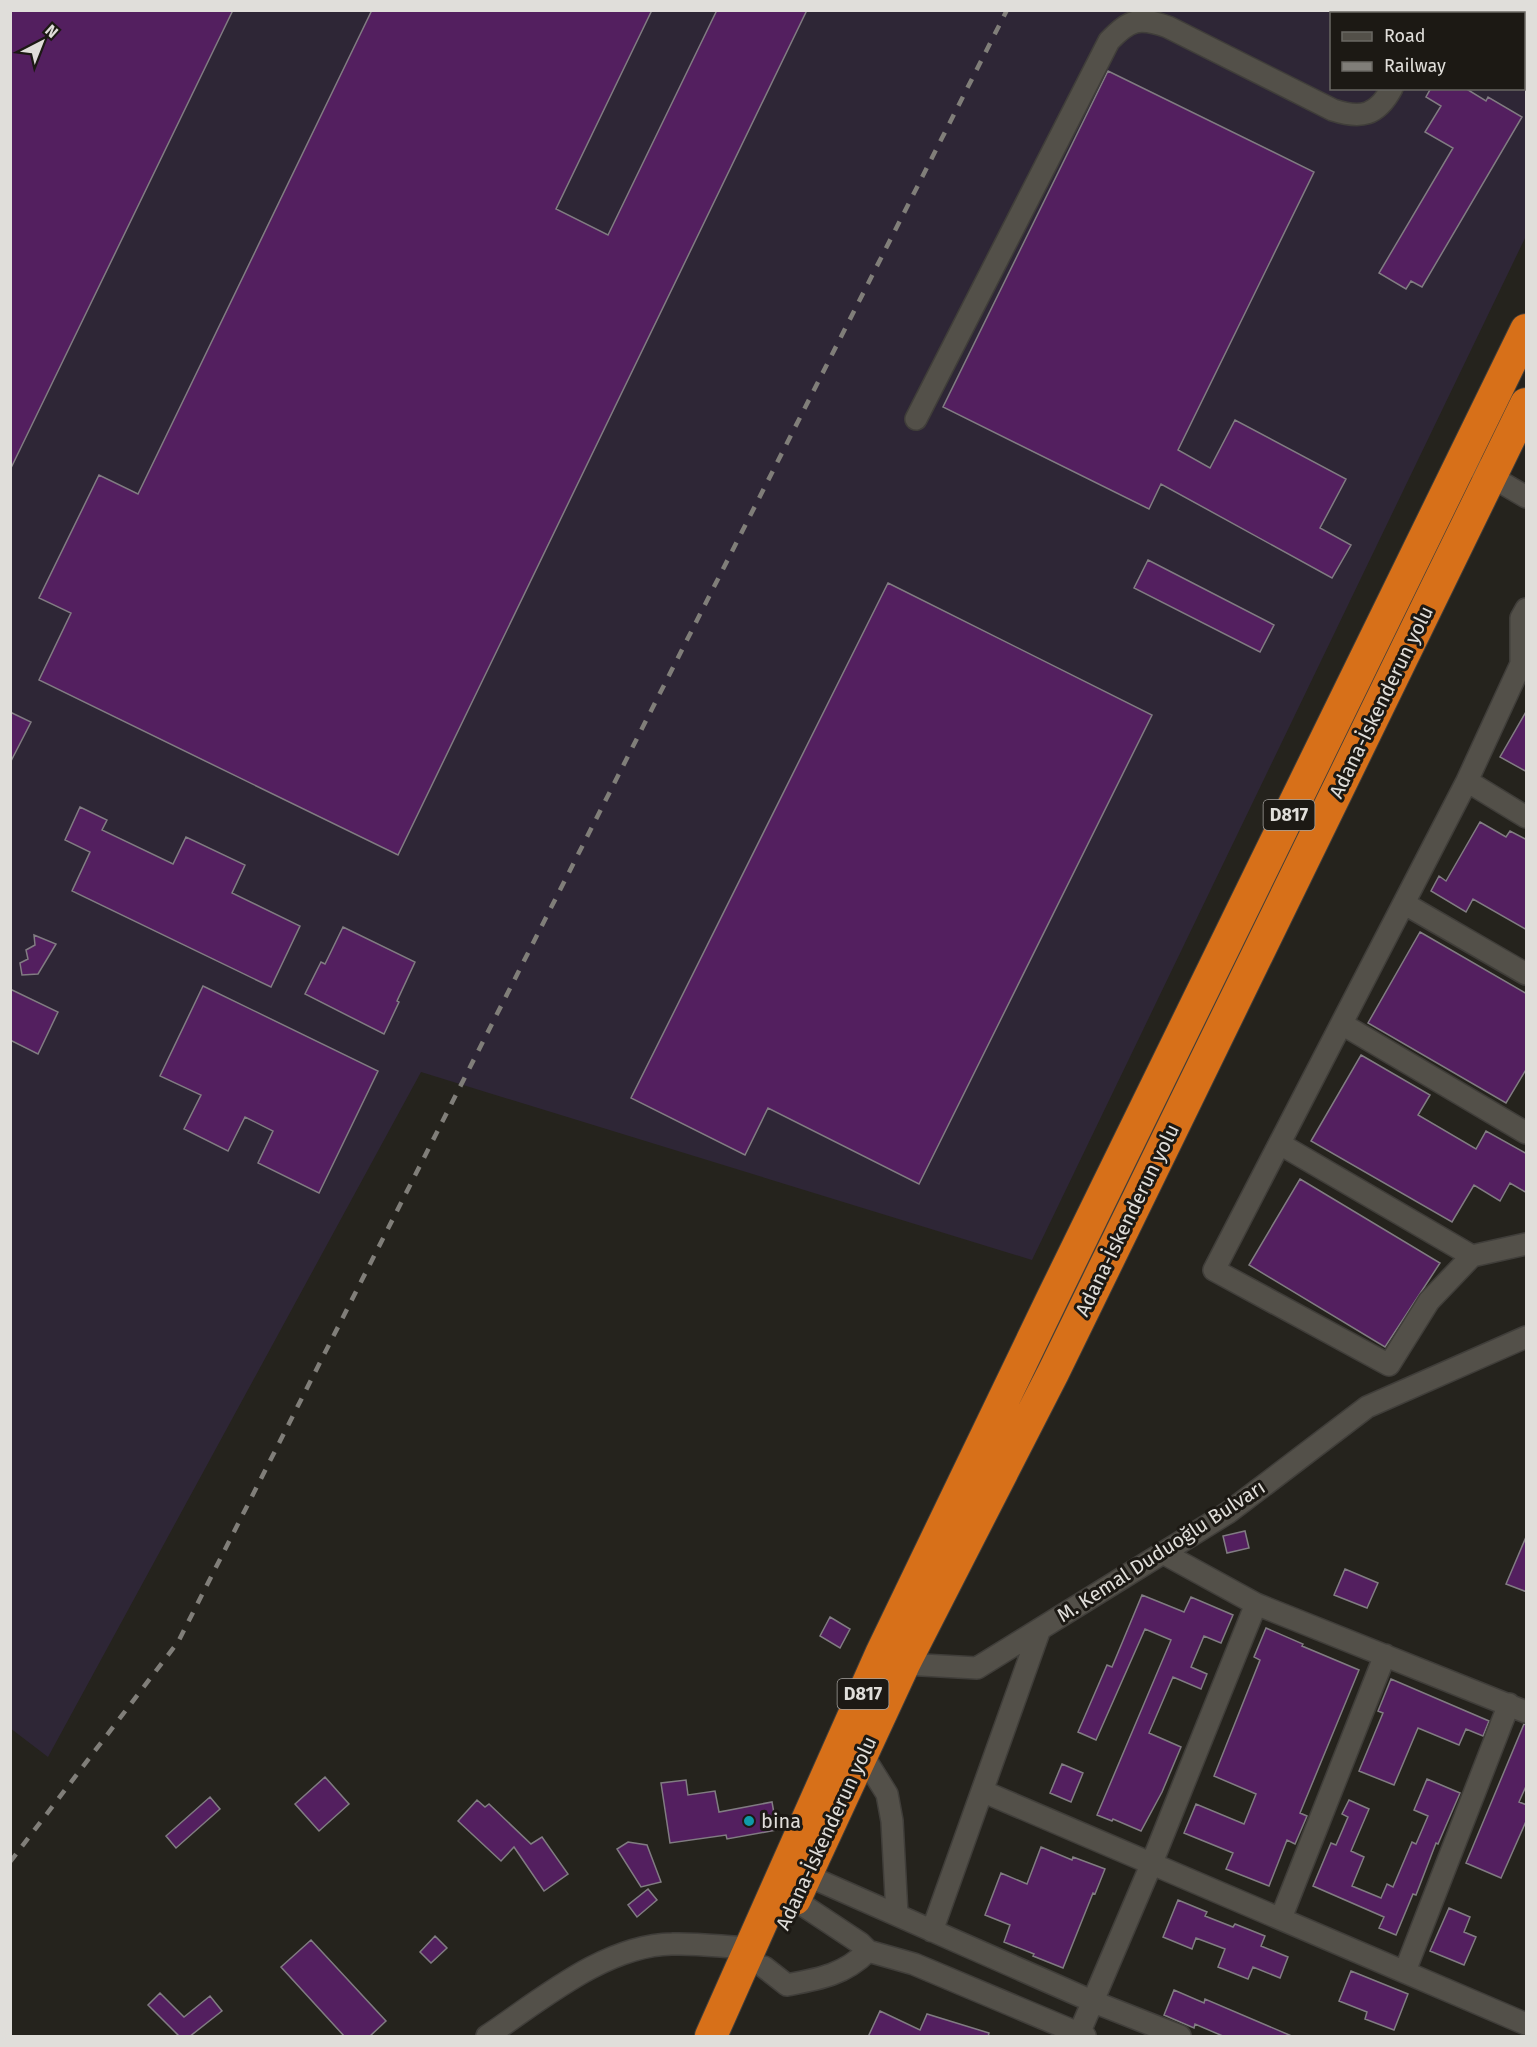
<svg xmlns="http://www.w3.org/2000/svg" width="1537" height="2047" font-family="'Fira Sans',sans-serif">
  <rect width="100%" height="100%" fill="#25231d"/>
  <!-- industrial -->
  <path fill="#2e2636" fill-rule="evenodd" d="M10 11H1526V236L1032 1260 421 1072 48 1757 10 1728ZM1332 14H1524V88H1332Z"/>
  <!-- building -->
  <path fill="#531f5f" stroke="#817c82" stroke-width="1.5" d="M10 10H233L10 470Z
    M372 10H652L556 209 608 235 717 10H807L398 855 39 680 71 613 39 598 99 475 138 494Z
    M1108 71 1314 172 1178 450 1210 468 1235 420 1346 479 1320 528 1351 545 1332 578 1161 484 1149 509 943 407Z
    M1431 88H1465L1486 101 1488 97 1522 117 1422 287 1411 281 1406 289 1379 273 1453 148 1425 132 1441 106 1426 97Z
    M1148 560 1274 625 1260 652 1134 588Z
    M888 583 1152 715 919 1184 768 1108 745 1155 631 1098Z
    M1527 710V772L1500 757Z
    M10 712 31 722 10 763Z
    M80 807 107 820 102 830 173 864 186 837 245 865 232 893 300 926 271 987 72 891 90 852 65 840Z
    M1480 822 1506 837 1510 831 1527 840V930L1473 899 1466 912 1431 891 1439 876 1446 881Z
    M343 927 415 962 397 1001 399 1002 384 1034 305 994 321 962 325 964Z
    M1420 932 1527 994V1068L1506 1103 1368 1023Z
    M34 935 56 944 38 974 22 975 20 963 28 959 26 950 35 945Z
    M203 986 378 1071 319 1193 258 1163 273 1131 245 1117 228 1151 184 1129 201 1095 160 1076Z
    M10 989 58 1012 38 1054 10 1040Z
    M1361 1055 1430 1095 1418 1115 1476 1149 1486 1131 1527 1154V1193L1510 1183 1500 1201 1474 1185 1452 1222 1311 1141Z
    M1300 1179 1440 1263 1385 1347 1249 1265Z
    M1245 1531 1249 1548 1227 1553 1223 1536Z
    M1526 1537H1527V1592L1506 1584Z
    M1345 1569 1378 1583 1367 1608 1334 1595Z
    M1142 1595 1184 1612 1191 1597 1233 1615 1221 1643 1204 1636 1191 1667 1207 1674 1201 1689 1173 1677 1149 1733 1181 1747 1162 1792 1141 1831 1113 1819 1112 1821 1097 1815 1171 1640 1145 1629 1096 1740 1078 1732 1107 1665 1112 1667Z
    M830 1617 850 1629 840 1648 820 1636Z
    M1266 1628 1303 1644 1302 1646 1359 1670 1300 1813 1307 1816 1295 1844 1287 1840 1269 1886 1226 1869 1233 1853 1184 1833 1196 1804 1244 1824 1256 1794 1214 1776 1260 1660 1254 1657Z
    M1391 1679 1489 1721 1483 1736 1466 1729 1459 1745 1418 1728 1394 1785 1359 1771 1383 1713 1378 1711Z
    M1524 1724 1527 1725V1784L1519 1802 1527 1805V1819L1501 1878 1466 1863Z
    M1062 1764 1083 1773 1071 1802 1050 1793Z
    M325 1777 349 1804 319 1831 295 1804Z
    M1427 1779 1460 1793 1438 1844 1436 1843 1416 1895 1413 1894 1396 1935 1379 1928 1384 1917 1313 1886 1331 1843 1336 1845 1348 1817 1342 1814 1349 1800 1369 1809 1351 1851 1364 1857 1352 1886 1381 1898 1387 1884 1393 1887 1412 1842 1416 1844 1428 1816 1414 1810Z
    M686 1780 688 1795 715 1791 719 1812 772 1802 777 1830 727 1839 726 1835 670 1843 661 1783Z
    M210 1797 220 1809 176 1848 166 1836Z
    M477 1800 485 1807 489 1804 531 1844 542 1837 568 1874 544 1891 514 1847 501 1861 458 1821Z
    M628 1842 647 1845 661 1882 641 1887 617 1849Z
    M1041 1847 1072 1860 1073 1857 1105 1869 1095 1894 1093 1893 1063 1968 1033 1956 1034 1954 1004 1942 1010 1925 985 1915 1001 1873 1027 1884Z
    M648 1889 657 1900 637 1917 628 1905Z
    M1178 1900 1207 1912 1205 1916 1233 1927 1235 1924 1265 1936 1261 1946 1288 1957 1280 1978 1253 1967 1248 1979 1218 1967 1225 1949 1196 1938 1192 1949 1163 1937Z
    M1449 1908 1470 1917 1464 1932 1476 1937 1464 1965 1430 1951Z
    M435 1936 447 1948 431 1963 420 1952Z
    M311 1940 386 2021 369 2037H345L281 1967Z
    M1351 1971 1408 1994 1394 2030 1365 2019 1367 2012 1339 2001Z
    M1174 1990 1204 2003 1205 1999 1294 2037H1225L1195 2024 1194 2028 1164 2015Z
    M160 1993 184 2017 210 1996 222 2011 189 2037H180L148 2005Z
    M880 2011 920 2030 927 2014 989 2033 988 2037H868Z"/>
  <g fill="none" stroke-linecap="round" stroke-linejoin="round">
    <defs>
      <path id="minor" d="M1449 10 1453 14
        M1496 10V14
        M1524 55 1526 57
        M916 419 1109 41C1130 19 1139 17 1168 27L1333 110C1361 119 1377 116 1392 88
        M1480 470 1526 497
        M1526 609 1521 618V664L1467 781 1214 1270 1389 1365 1429 1301 1472 1256 1526 1244
        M1467 781 1526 817
        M1405 904 1526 974
        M1342 1024 1526 1133
        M1280 1144 1472 1256
        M1163 1553 1256 1604 1526 1712
        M893 1660 904 1664 977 1668 1229 1512 1367 1407 1526 1337
        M862 1754 887 1794 892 1821 897 1915
        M982 1791 1526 2024
        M806 1875 1094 2002 1180 2036
        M795 1900 860 1943 868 1951 914 1964 1085 2036
        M1281 1918 1385 1655
        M932 1931 1040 1629
        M764 1967 787 1985C819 1979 844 1975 868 1951
        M1405 1971 1509 1704
        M487 2036C541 2000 605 1945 672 1944 698 1943 724 1947 750 1948
        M1078 2036 1151 1865 1256 1604"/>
      <path id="highway" d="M795 1899 904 1664 1053 1373 1526 404
        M711 2036 881 1654 1052 1299 1526 330"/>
    </defs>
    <!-- minor casing -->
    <use href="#minor" stroke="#403e3a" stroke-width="24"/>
    <!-- highway casing -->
    <use href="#highway" stroke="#403e3a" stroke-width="34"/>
    <!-- minor -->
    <use href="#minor" stroke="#535049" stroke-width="21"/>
    <!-- highway -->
    <use href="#highway" stroke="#d77019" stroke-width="32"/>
    <!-- rail -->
    <path stroke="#807e79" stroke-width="4.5" stroke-dasharray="10 10" stroke-linecap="butt" d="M10 1862 178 1642 1007 10"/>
  </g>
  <!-- markers -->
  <circle fill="#0f9aa8" stroke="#1c1914" stroke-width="2" cx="749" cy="1821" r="6"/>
  <g text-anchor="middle" stroke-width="6" stroke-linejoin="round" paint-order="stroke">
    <!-- shield labels -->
    <g fill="#1c1914" stroke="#a5a39f" stroke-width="1.5">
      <rect x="1263.5" y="800" width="51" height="30" rx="4.5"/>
      <rect x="837.5" y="1679" width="51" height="30" rx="4.5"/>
    </g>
    <g font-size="18" font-weight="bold" fill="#e0deda">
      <text x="1289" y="821">D817</text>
      <text x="863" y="1700">D817</text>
    </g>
    <!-- street labels -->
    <g font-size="20" fill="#e0deda" stroke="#1c1914">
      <text transform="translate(1381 702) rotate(-64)" y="7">Adana-İskenderun yolu</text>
      <text transform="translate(1127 1220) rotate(-64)" y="7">Adana-İskenderun yolu</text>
      <text transform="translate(1161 1551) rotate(-33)" y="7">M. Kemal Duduoğlu Bulvarı</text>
      <text transform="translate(826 1833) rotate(-65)" y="7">Adana-İskenderun yolu</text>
    </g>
    <!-- poi labels -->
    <g font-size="20" fill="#e0deda" stroke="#1c1914" text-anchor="start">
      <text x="761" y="1828">bina</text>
    </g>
  </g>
  <!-- border -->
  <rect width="1537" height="2047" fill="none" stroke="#e0deda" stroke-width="24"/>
  <!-- legend -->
  <rect x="1330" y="12" width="195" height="78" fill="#1c1914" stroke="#6a6863" stroke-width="1.5"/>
  <rect x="1342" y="32" width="30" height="9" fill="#535049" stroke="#6a6863" stroke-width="1.5"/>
  <text x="1384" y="42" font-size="18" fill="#e0deda">Road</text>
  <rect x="1342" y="62" width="30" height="9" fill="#807e79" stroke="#6a6863" stroke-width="1.5"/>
  <text x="1384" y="72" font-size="18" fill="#e0deda">Railway</text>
  <!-- north arrow -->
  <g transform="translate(42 42) rotate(42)" stroke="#1c1914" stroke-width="4.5" paint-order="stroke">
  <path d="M0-4.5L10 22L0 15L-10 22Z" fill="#e0deda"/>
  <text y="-9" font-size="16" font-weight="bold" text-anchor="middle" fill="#e0deda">N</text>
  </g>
</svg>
